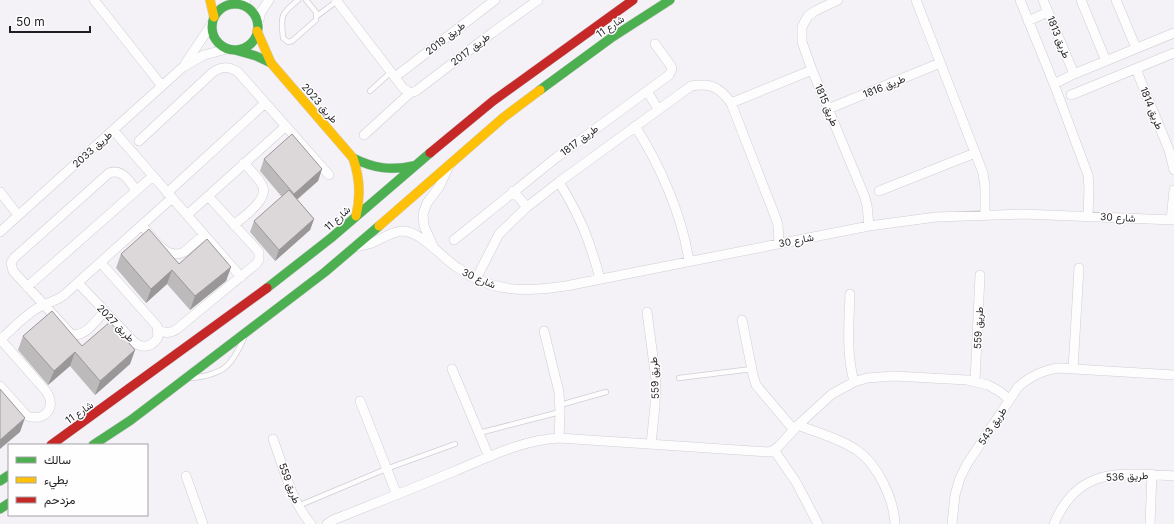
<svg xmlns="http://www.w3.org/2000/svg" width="1174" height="524" font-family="Inter,Vazirmatn,sans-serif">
  <rect width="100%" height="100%" fill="#f4f1f7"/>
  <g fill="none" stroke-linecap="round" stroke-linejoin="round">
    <defs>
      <path id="lane" d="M298 0C280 15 281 15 283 38L288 42 292 41 316 20V12L306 0
        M317 16 337 1
        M370 91 391 72
        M192 378C224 374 231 367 244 338
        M679 378 752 369
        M560 405 606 392
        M479 433 560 412
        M298 506 386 469 455 444"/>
      <path id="street" d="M94 0 162 86
        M336 0 403 88 410 93 416 91 492 33 538 0
        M838 0 815 11 808 16 802 27V42L812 70 864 195 867 205 869 226
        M916 0 983 173 985 187V215
        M1020 0 1054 84 1088 175 1089 188 1088 216
        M1043 0 1074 74
        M1081 0 1106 61
        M1116 0 1136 48
        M238 4 246 0
        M1028 21 1048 12
        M258 23 261 12 269 0
        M185 64 213 22
        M1136 69 1169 150 1174 170
        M395 77 495 0
        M1054 84 1074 74 1174 33
        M647 91 658 109
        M1071 95 1174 53
        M731 103 812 70
        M828 109 940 63
        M635 126C660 165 682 215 689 261
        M113 130 241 277
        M364 135 410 93
        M139 141 212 73C221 66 229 66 238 72L329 175
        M559 182C580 216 590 241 600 279
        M513 191 527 207
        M879 191 975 153
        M0 192 18 215
        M167 193 265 103
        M187 215 286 126
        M1171 220 1174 190
        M142 225C152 237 166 261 184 252L204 235
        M234 225C243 217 270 199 262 185 258 177 250 170 244 163
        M0 232 183 67 204 55 227 49
        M454 240 557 157 669 75 672 69 671 66 655 44
        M433 246 424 226 423 214 427 203 439 187 449 166
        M354 247C360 246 366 245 372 243 382 239 392 231 403 231 422 232 442 258 458 268 493 293 526 292 566 286L869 226 936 217 1022 214 1174 220
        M476 279 499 234 527 207 559 182 691 86C710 83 719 86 731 103L775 216 778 225 779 243
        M78 283 135 343C144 349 153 346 158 337L157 326 101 263
        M27 287 153 176
        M850 294C849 325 846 351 854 382
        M104 312C96 320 84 339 71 334L13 271 11 263 14 258 109 173C122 168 129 181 136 190
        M647 312 656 380 655 406 651 444
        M742 320 753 375 756 385 794 430
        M158 330C165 334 171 333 177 329L256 264 259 260V252L208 196
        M544 331 559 392 560 412 559 438
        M0 340C11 330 23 317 36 309 45 303 55 302 64 295L172 198
        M452 369 489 457
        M1073 369 1079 268
        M975 381 980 275
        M0 386 27 416C46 422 57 407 46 391L1 340
        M360 401 397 495
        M798 425C818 433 841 439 858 451 878 465 894 500 895 524
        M273 439C284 468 291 501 311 524
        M774 450 796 482 818 524
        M186 476 203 524
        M327 524 333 520C373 504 414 488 455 471 489 457 522 440 559 438L768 452 774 450 779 446 798 425 832 394 854 382 867 378 894 376 967 380 988 385 999 391 1009 399
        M952 524 955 495 960 478 967 464 1018 387C1031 376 1041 371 1058 368L1174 375
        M1054 524C1078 466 1121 473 1174 476
        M1150 524 1152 474"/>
      <path id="fast" d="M212 27a23 23 0 1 1 46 0a23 23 0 1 1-46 0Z
        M235 50 256 56 271 63
        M540 90 611 38 670 0
        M353 158C373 168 391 171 413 166
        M267 288 331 238 430 153
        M93 445 131 420 325 272 379 226
        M0 481 9 475
        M0 509 9 503"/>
      <path id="slow" d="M210 0 214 17
        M257 31 271 63 353 158C360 178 361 196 356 216
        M379 226 504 117 540 90"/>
      <path id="jam" d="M430 153 493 101 633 0
        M51 445 267 288"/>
    </defs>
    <!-- lane casing -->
    <use href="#lane" stroke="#d0ced3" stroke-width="6"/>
    <!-- street casing -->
    <use href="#street" stroke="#d0ced3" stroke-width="10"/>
    <!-- fast casing -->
    <use href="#fast" stroke="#d0ced3" stroke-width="10"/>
    <!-- slow casing -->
    <use href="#slow" stroke="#d0ced3" stroke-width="10"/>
    <!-- jam casing -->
    <use href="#jam" stroke="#d0ced3" stroke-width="10"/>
    <!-- lane -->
    <use href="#lane" stroke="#fdfdfe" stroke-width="4.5"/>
    <!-- street -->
    <use href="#street" stroke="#fdfdfe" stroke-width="9"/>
    <!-- fast -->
    <use href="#fast" stroke="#4caf50" stroke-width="9"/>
    <!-- slow -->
    <use href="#slow" stroke="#ffc107" stroke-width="9"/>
    <!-- jam -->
    <use href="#jam" stroke="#c62828" stroke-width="9"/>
  </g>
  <!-- wall -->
  <path fill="#bdbabb" d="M264 159 322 169 318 181 297 200 314 219 310 230 275 261 250 232 254 221 282 197 260 171Z
    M121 254 179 264 231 267 226 281 190 310 167 284 146 303 116 268Z
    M23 336 82 346 135 350 130 364 95 395 70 366 48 385 18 350Z"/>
  <!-- shaded-wall -->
  <path fill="#9a9799" d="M322 169 318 181 289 206 294 194Z
    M314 219 310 230 275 261 279 250Z
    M231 267 226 281 190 310 195 296Z
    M172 270 167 284 146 303 151 289Z
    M135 350 130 364 95 395 100 381Z
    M75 352 70 366 48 385 54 371Z
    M25 418 20 432 0 449V440Z"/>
  <!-- building -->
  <path fill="#dcd8da" stroke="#9a9799" d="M292 134 322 169 294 194 264 159Z
    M289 190 314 219 279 250 254 221Z
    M149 229 179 264 207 239 231 267 195 296 172 270 151 289 121 254Z
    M52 311 82 346 110 322 135 350 100 381 75 352 54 371 23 336Z
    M0 389 25 418 0 440Z"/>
  <g text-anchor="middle" stroke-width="3" stroke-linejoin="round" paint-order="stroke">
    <!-- street labels -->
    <g font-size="10" fill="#201e22" stroke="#fefefe">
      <text transform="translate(610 26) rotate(-34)" y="4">شارع 11</text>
      <text transform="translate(1059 37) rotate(68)" y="4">طريق 1813</text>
      <text transform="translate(445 38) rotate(-38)" y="4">طريق 2019</text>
      <text transform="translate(470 49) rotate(-38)" y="4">طريق 2017</text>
      <text transform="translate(884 86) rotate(-22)" y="4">طريق 1816</text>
      <text transform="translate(320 103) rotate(49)" y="4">طريق 2023</text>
      <text transform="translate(827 105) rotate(67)" y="4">طريق 1815</text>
      <text transform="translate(1152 108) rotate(68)" y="4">طريق 1814</text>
      <text transform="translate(579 140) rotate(-37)" y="4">طريق 1817</text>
      <text transform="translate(92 149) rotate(-42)" y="4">طريق 2033</text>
      <text transform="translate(1118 217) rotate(3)" y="4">شارع 30</text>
      <text transform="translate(337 218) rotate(-42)" y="4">شارع 11</text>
      <text transform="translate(796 240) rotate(-11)" y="4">شارع 30</text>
      <text transform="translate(479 278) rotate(23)" y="4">شارع 30</text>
      <text transform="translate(116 323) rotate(45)" y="4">طريق 2027</text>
      <text transform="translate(978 328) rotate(-87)" y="4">طريق 559</text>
      <text transform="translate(654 378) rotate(-93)" y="4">طريق 559</text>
      <text transform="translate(79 412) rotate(-35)" y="4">شارع 11</text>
      <text transform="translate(992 426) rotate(-57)" y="4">طريق 543</text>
      <text transform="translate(1127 476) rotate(-3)" y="4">طريق 536</text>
      <text transform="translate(290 483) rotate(69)" y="4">طريق 559</text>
    </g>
  </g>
  <!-- legend -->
  <rect x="8" y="444" width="140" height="72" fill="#fefefe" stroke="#a5a4a6"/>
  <rect x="16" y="457" width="20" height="6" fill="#4caf50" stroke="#a5a4a6"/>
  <text x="44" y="464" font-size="12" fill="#201e22">سالك</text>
  <rect x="16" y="477" width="20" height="6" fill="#ffc107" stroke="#a5a4a6"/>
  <text x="44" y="484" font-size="12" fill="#201e22">بطيء</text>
  <rect x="16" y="497" width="20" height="6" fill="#c62828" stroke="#a5a4a6"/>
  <text x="44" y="504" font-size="12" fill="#201e22">مزدحم</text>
  <!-- scale -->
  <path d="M10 26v6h80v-6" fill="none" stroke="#201e22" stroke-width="2"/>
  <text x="16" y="26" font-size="12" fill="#201e22" stroke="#fefefe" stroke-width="3" paint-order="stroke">50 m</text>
</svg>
